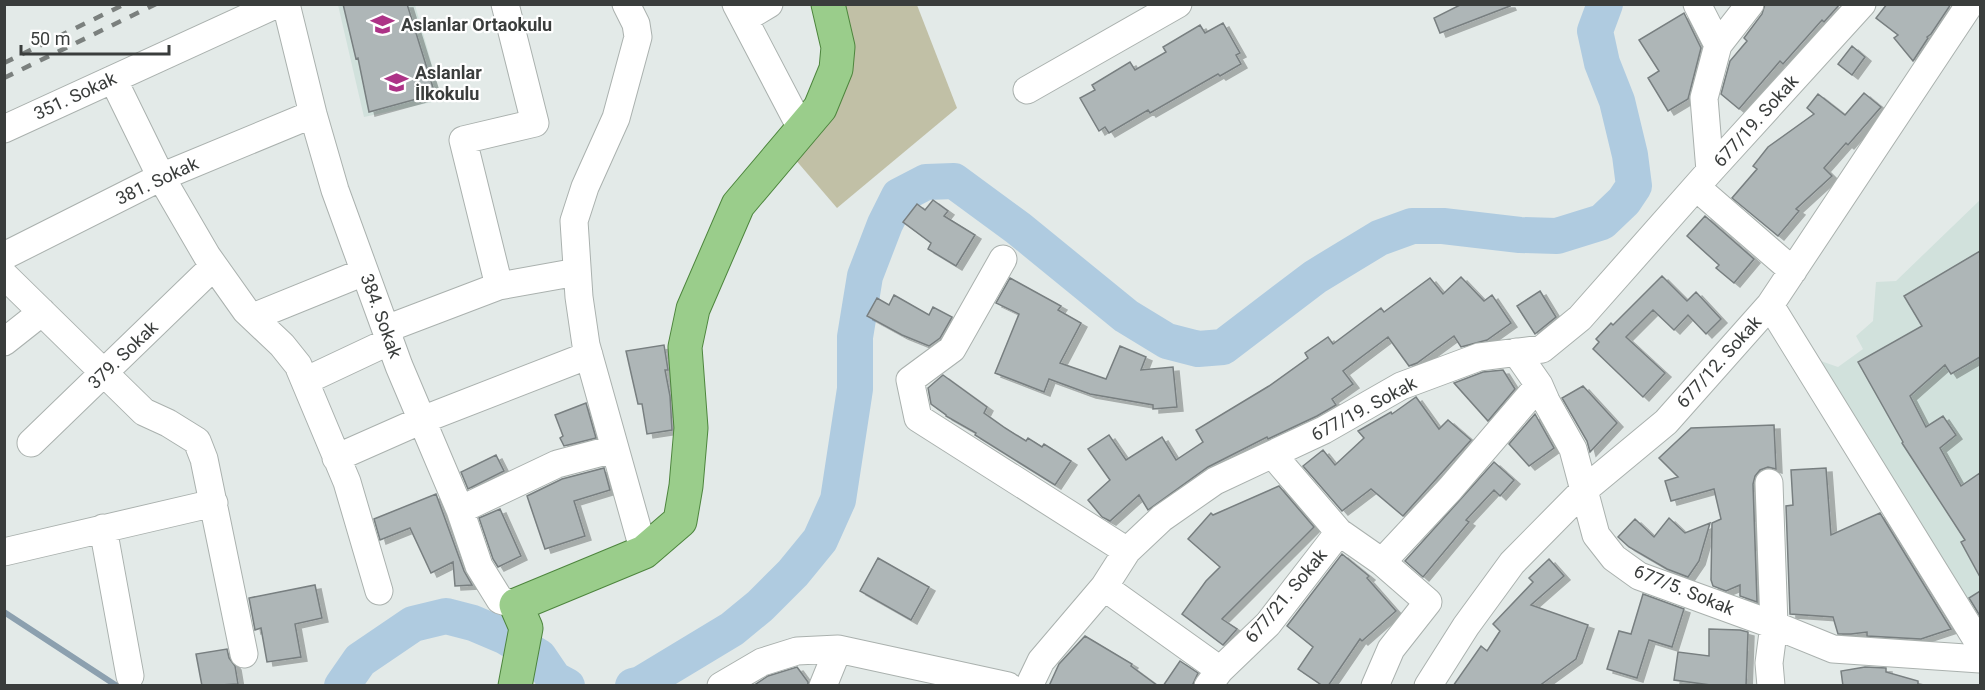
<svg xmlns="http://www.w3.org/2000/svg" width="1985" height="690" font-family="Roboto,sans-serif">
  <defs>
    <filter id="shadow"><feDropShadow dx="6" dy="4" stdDeviation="0" flood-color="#0004"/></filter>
  </defs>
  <rect width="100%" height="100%" fill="#e3eae8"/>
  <!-- built -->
  <path fill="#d1e1dc" d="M338 5H415L442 100 364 117Z
    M1980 200V630L1815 359 1838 367 1863 349 1856 336 1873 321 1876 282 1896 281Z"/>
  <!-- green -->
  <path fill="#c1c0a6" d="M838 5H917L957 108 837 208 794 158Z"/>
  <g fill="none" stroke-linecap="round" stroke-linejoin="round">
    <!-- stream -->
    <path stroke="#8ca0af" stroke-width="6" d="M4 612 117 686"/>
    <!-- river -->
    <path stroke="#afcbe0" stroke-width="36" d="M342 686 360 660 413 624 446 616 473 623 506 637 539 657 554 679 567 686
      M633 686 641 684 732 629 760 606 793 573 820 540 838 500 855 389V337L865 276 885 224 899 196 926 182 954 181 1018 228 1126 316 1167 341 1198 349 1223 347 1315 277 1379 238 1412 226H1443L1520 235 1557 236 1602 222 1624 201 1634 186 1630 155 1617 101 1602 63 1595 31 1605 4"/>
  </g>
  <!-- building -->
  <path fill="#aeb6b7" stroke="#787f80" stroke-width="1.5" filter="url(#shadow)" d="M343 4H407L435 94 369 112 358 58 356 59Z
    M1462 4H1509L1510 6 1440 33 1434 18Z
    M1765 4H1840L1824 22 1822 20 1783 64 1780 61 1739 109 1721 94 1730 61 1747 41 1744 38 1762 14Z
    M1887 4H1951L1931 34 1927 37 1928 38 1913 61 1894 38 1898 35 1876 18Z
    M1684 13 1701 48 1688 99 1668 111 1648 78 1659 71 1639 40Z
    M1223 23 1240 53 1236 55 1241 64 1220 76 1218 74 1150 113 1148 110 1109 133 1105 127 1099 131 1080 98 1095 90 1092 85 1130 62 1135 70 1166 52 1163 47 1200 25 1205 33Z
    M1852 46 1865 57 1852 75 1838 64Z
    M1864 93 1881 107 1848 145 1846 143 1824 168 1832 176 1796 209 1799 211 1778 236 1732 198 1757 169 1753 166 1768 147 1814 114 1807 108 1818 94 1845 115Z
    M933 200 948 211 944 216 975 235 956 266 928 249 931 243 903 222 917 204 925 210Z
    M1705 216 1754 259 1734 283 1716 268 1719 265 1687 236Z
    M1980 251V357L1951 374 1945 365 1910 396 1926 427 1943 416 1956 435 1940 448 1961 486 1980 473V577L1961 542 1965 540 1902 443 1903 442 1858 362 1922 326 1904 296Z
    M1662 276 1687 301 1696 292 1721 319 1706 334 1688 315 1674 330 1653 310 1626 337 1665 373 1643 397 1593 349 1599 342 1596 339 1611 323 1613 325Z
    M1461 277 1484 301 1492 295 1511 323 1487 340 1461 347 1454 336 1417 363 1409 366 1388 337 1343 371 1353 384 1332 399 1336 405 1317 416 1268 439 1267 437 1208 467 1148 510 1139 495 1110 521 1102 517 1088 500 1110 480 1088 449 1109 435 1126 460 1162 437 1176 460 1203 442 1196 430 1269 386 1308 358 1305 353 1328 337 1333 344 1381 308 1384 312 1430 278 1443 294Z
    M1010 278 1061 306 1058 310 1081 323 1060 363 1106 379 1120 346 1146 357 1141 370 1173 367 1177 407 1153 409V405L1090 394 1049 379 1044 392 995 373 1019 314 996 303Z
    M1540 291 1556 317 1535 334 1517 306Z
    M894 295 929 315 933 307 952 317 940 338 929 346 902 335 867 316 877 298 889 305Z
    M664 345 668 370H665L670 396 672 430 647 434 642 404H638L626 351Z
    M1503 370 1515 389 1488 421 1454 383 1483 372Z
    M943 375 987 407 984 413 1005 428 1026 441 1028 438 1042 447 1044 444 1071 461 1055 485 975 435 976 433 946 416V415L931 404 928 388Z
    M1583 386 1617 423 1590 452 1587 441 1562 398Z
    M1416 397 1439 429 1448 420 1471 440 1403 516 1371 489 1342 511 1303 466 1323 450 1335 465 1364 438 1358 431 1391 412 1392 414Z
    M586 403 596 438 564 446 560 438 563 436 555 415Z
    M1535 414 1554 448 1529 466 1509 444Z
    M1774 425 1776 469 1768 467 1760 470 1755 476 1753 484 1757 602 1740 596V585L1726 591 1713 586 1711 580 1712 523 1721 519 1714 489 1671 501 1665 481 1678 477 1659 458 1691 428Z
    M496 455 504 471 468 489 461 472Z
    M1494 462 1514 480 1500 496 1494 490 1466 520 1469 522 1423 577 1405 561Z
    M604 468 610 490 574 501 585 536 545 549 527 496 562 479Z
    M1826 468 1831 535 1880 513 1951 629 1921 639 1867 636V632L1851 634H1838L1833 617 1790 614 1786 506 1793 505 1791 470Z
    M1279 486 1314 527 1222 619 1237 629 1223 645 1182 614 1206 581 1220 567 1188 539 1211 513 1213 515Z
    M436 494 464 571 472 585 455 586 453 562 431 573 410 528 380 540 374 519Z
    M500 509 521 556 498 567 493 559 479 518Z
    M1669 518 1685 533 1710 523 1699 561 1688 577 1667 569 1629 547 1618 537 1635 519 1654 537Z
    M1342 554 1369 576 1367 578 1396 611 1362 641 1360 639 1328 686H1323L1298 669 1313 647 1287 626Z
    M878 558 929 587 911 620 860 591Z
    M1549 559 1564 576 1531 605 1588 625 1576 659 1539 686H1453L1481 646 1487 651 1500 631 1493 624 1533 582 1529 578Z
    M315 585 322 618 295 624 301 657 267 662 261 628 255 630 249 598Z
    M1980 591V616L1969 598Z
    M1643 594 1684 609 1672 647 1649 640 1637 678 1607 669 1619 631 1631 634Z
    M1709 629 1740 630 1748 632 1746 686H1718L1674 680 1678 652 1709 656Z
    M1085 636 1132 664 1131 666 1158 686H1049L1059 664Z
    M227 649 229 658 235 666 238 684 202 686 196 654Z
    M1180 661 1198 673 1192 686H1163Z
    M797 667 808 682V686H753L768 676Z
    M1865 667 1886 668V672L1918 681V686H1843L1841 671Z"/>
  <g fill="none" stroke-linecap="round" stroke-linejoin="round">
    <defs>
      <path id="minor" d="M286 4 313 114 335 190 399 366 460 510 479 566 500 600 516 605
        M626 4 636 24 638 37 616 118 585 187 574 221 579 297 586 345 644 552
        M736 4 802 130
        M1697 4 1718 45
        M744 19 769 4
        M113 79 161 177 207 256 246 311 282 345 298 365 347 482 379 591
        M1027 90 1178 4
        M4 129 277 4
        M1710 171 1704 98 1718 45 1750 4
        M1696 187 1793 271
        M4 256 161 177 313 114
        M1003 259 952 349 910 380 918 418 1127 551
        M4 275 144 412 168 423 197 441 204 459 244 654
        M499 286 463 140 535 123 505 4
        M1770 305 1980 645
        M253 317 364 272
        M386 329 499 286 577 272
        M4 342 42 312
        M1516 352 1539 385 1546 401 1573 449 1596 535 1614 558 1639 576 1774 625 1833 649 1980 659
        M305 381 390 341
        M31 443 214 266
        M1273 455 1339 532 1382 562 1428 602 1391 649 1375 686
        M336 458 422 420 589 355
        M1769 483 1774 625 1769 663 1771 686
        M460 510 557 464 614 449
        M103 528 130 676
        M4 552 214 503
        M1382 562 1450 489 1539 385
        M1104 587 1220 670
        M721 686 762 662 797 651 838 649 1008 686
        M823 686 838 649
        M1029 686 1041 661 1104 587 1127 551 1162 518 1215 481 1324 430 1401 386 1479 357 1542 349 1580 318 1710 171 1862 4
        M1208 686 1220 670 1268 624 1339 532
        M1428 686 1466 626 1512 563 1584 490 1666 422 1770 305 1970 4"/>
      <path id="major" d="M515 686 526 628 516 605 644 552 680 521 686 486 691 428 685 347 693 309 738 205 820 108 836 69 838 47 828 4"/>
    </defs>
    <!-- minor casing -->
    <use href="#minor" stroke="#aab1ae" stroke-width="29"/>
    <!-- major casing -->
    <use href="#major" stroke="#4d853d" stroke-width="35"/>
    <!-- minor -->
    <use href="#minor" stroke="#fff" stroke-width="27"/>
    <!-- major -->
    <use href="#major" stroke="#9acd8b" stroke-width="33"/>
    <!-- rail -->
    <path stroke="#7b807e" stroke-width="4.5" stroke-dasharray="10 10" stroke-linecap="butt" d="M4 63 125 4
      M4 78 156 4"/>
  </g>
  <!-- icons -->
  <defs>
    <symbol id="school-bare" viewBox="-9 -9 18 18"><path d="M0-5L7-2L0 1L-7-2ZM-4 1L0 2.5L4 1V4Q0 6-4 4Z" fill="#ad3387" stroke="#fff" stroke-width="2.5" paint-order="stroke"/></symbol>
  </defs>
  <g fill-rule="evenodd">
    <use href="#school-bare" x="366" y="8" width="33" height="33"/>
    <use href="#school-bare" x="380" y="66" width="33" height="33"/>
  </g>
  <g text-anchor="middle" stroke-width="4.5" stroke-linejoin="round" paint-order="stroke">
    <!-- poi labels -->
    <g font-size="18" font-weight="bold" fill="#3a3d3c" stroke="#fff" text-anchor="start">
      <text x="401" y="31">Aslanlar Ortaokulu</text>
      <text x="415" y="79">Aslanlar<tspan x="415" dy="21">İlkokulu</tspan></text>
    </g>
    <!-- street labels -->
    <g font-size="18" fill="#3a3d3c" stroke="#fff">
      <text transform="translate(75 96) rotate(-25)" y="6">351. Sokak</text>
      <text transform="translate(1756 121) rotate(-48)" y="6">677/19. Sokak</text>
      <text transform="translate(157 181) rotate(-25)" y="6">381. Sokak</text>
      <text transform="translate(381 316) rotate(70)" y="6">384. Sokak</text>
      <text transform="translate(123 355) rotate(-44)" y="6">379. Sokak</text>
      <text transform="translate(1719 362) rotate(-48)" y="6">677/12. Sokak</text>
      <text transform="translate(1364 409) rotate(-28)" y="6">677/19. Sokak</text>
      <text transform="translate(1684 590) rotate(22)" y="6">677/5. Sokak</text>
      <text transform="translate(1286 596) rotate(-50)" y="6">677/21. Sokak</text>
    </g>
  </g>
  <!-- border -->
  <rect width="1985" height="690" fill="none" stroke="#3a3d3c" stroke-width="12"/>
  <!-- scale -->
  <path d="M21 45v9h148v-9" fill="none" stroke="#3a3d3c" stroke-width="3"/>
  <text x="30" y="45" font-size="18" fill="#3a3d3c" stroke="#ffffff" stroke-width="4.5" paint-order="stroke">50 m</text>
</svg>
